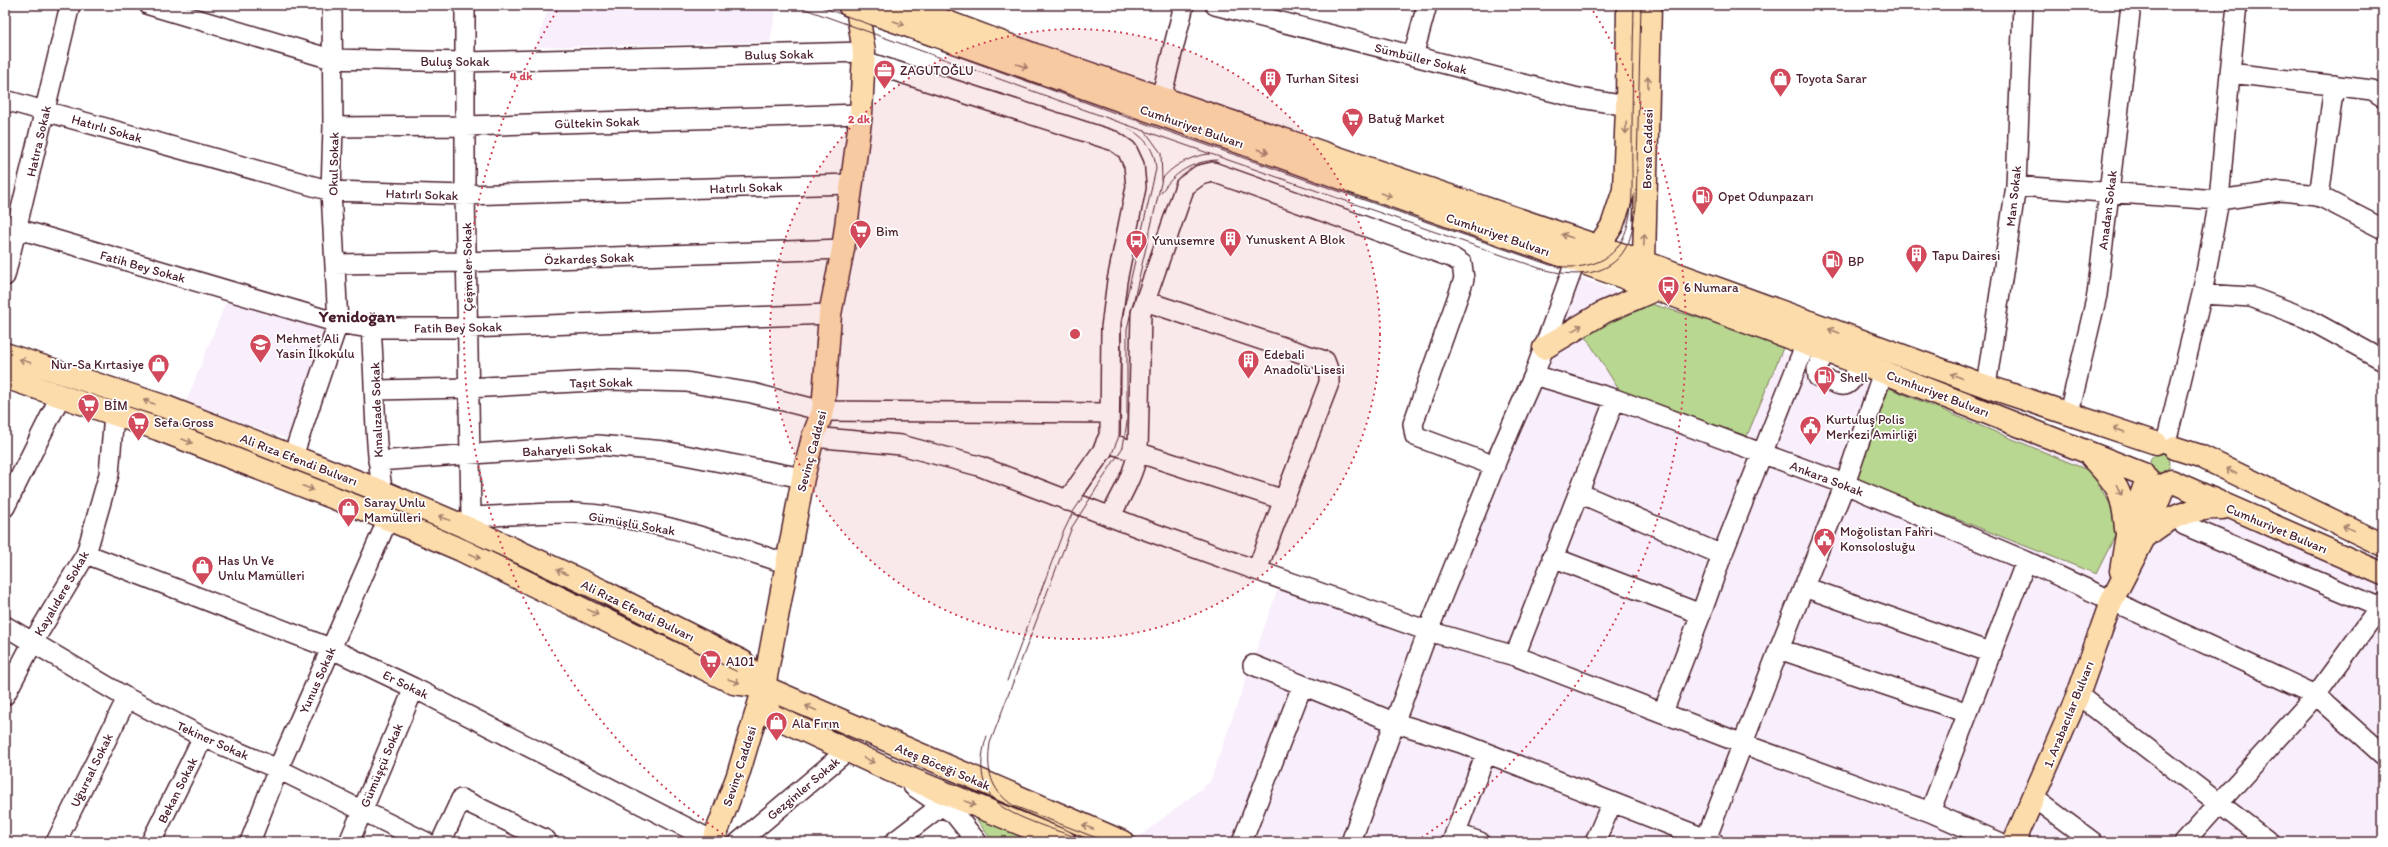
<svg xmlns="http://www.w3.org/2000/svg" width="2388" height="847" font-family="Itim,sans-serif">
  <rect width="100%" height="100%" fill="#fff"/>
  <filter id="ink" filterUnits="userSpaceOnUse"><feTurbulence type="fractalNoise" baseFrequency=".025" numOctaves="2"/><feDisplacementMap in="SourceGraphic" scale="8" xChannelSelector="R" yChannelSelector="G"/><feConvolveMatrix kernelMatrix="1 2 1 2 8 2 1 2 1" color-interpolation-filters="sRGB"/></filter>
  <g filter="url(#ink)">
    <!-- built -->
    <path fill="#f9eefc" d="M549 5H777L770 42 536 47Z
      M1564 272 2116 475 2290 546 2383 587V842H1132L1210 782 1283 574 1427 626Z
      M228 297 332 327 293 441 186 402Z"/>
    <!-- green -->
    <path fill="#b8d790" stroke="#817b5e" d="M1634 299 1785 343 1747 436 1621 393 1582 331Z
      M1889 388 2090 471 2112 507 2115 536 2096 574 1856 479Z
      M2150 463a10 10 0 1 1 20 0a10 10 0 1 1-20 0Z
      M972 813 1047 842H993Z"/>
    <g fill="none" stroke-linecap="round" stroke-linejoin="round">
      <defs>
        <path id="minor" d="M149 5 331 59 465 62 864 52
          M465 5V195L470 455 471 517 468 528
          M1215 5 1574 97 1627 106
          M2237 5 2230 73 2372 90 2383 97
          M1413 56 1427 5
          M864 61 1114 141 1127 150 1134 165 1136 187 1117 281 1111 328 1110 433 1103 450 1067 501
          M1161 98 1184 5
          M5 100 331 191 465 195 851 184
          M333 127 465 126 861 114
          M2016 186 2219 200 2281 191 2317 195 2383 229
          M2319 197 2334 85
          M5 225 338 323 371 328H468L830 314
          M335 264 466 262 843 249
          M5 276 70 5
          M2202 294 2251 297 2306 318 2383 360
          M1145 301 1325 361 1329 372V383L1257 570
          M1825 351 1817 369 1818 377C1846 387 1847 393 1860 363
          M1534 375 1615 399 1845 484 2026 561 2316 695 2383 755
          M1986 386 2016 186 2023 5
          M376 390 468 388 611 380 686 382 752 393 823 411 1109 413
          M2069 413 2097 295 2131 5
          M813 437 901 445 979 466 1137 527 1267 574 1428 631 1515 656 1743 744 1930 812 1999 842
          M1106 442 1284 500
          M2166 443 2202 294 2219 200 2230 73
          M293 456 338 323 331 191 333 127 332 5
          M378 461 598 445 664 451 803 478
          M1579 493 1722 555
          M5 507 61 395
          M471 517C505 516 540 512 574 513 648 516 719 542 788 564
          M1110 517C1121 496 1133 476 1138 452L1141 313 1185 186 1200 175 1213 172 1453 258 1462 264 1464 279 1413 424 1415 436 1495 466
          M2184 525 2383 609
          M86 554 330 648 414 688 715 842
          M1552 557 1701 614
          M1804 587 1992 653
          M5 626 127 698 203 737 278 769 426 842
          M1779 649 1968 713
          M1515 656 1615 399
          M1253 665 1396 723 1461 743 1714 842
          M5 695 33 642 86 554 109 474 114 414
          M2078 695 2269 842
          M1663 712 1701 614 1722 555 1806 343
          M913 786 951 812
          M2034 798 2093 842
          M944 801 977 842
          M1930 812 2026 561
          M1455 833 1480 842
          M56 842 127 698
          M151 842 203 737
          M250 842 278 769 388 519C373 457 376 392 371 328
          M349 842 414 688
          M441 842 461 799 546 840 545 842
          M739 842 848 750
          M894 842 942 805
          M1242 842 1302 686
          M1351 842 1428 631 1498 457 1534 375 1573 268 1576 262 1589 253
          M1452 842 1486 753
          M1595 842 1612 802
          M1705 842 1779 649 1845 484 1883 372
          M2184 842 2316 695 2383 603"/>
        <path id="major" d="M849 5 1615 274 1883 372 2143 474
          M902 5 1035 55 1644 262 1986 386 2156 443
          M1598 247 1612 226 1624 190 1627 106 1628 5
          M1631 267 1644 262 1650 5
          M1544 348 1604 312 1657 289
          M5 354 166 407 381 491 468 528 603 591 743 662 764 687 769 714 889 770 1065 842
          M5 377 158 429 388 519 461 550 734 683 764 687 1123 842
          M2175 448 2200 456 2383 545
          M2091 457C2117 484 2123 491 2126 529
          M2171 481 2383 574
          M2144 538C2168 517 2191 507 2223 508
          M2121 571 2127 535 2147 479
          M713 842 738 775 764 687 803 478 813 437 823 411 830 314 843 249 861 114 864 52 857 8 854 5
          M2014 842 2078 695 2111 602 2144 538 2165 484"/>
      </defs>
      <!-- minor casing -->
      <use href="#minor" stroke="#4a1f2b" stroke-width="22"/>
      <!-- major casing -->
      <use href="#major" stroke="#4a1f2b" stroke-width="25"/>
      <!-- minor -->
      <use href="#minor" stroke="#fff" stroke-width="19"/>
      <!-- major -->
      <use href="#major" stroke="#fddcac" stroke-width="22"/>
      <!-- tram -->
      <path stroke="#4a1f2b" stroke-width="1" d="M794 5 1113 120 1539 268C1572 278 1614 279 1629 241 1633 230 1634 218 1636 207L1641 5
        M816 5 1115 113 1550 265C1575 270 1608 267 1622 240 1636 213 1631 175 1632 145 1632 98 1633 52 1634 5
        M1161 181C1170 166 1193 155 1210 154
        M1161 193C1173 173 1193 161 1217 160
        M1007 681 1062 535 1073 512 1111 456 1119 436 1121 322 1156 169C1155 150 1146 138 1129 129
        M987 736C980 756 978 783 994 800 1010 818 1066 833 1090 842
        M1107 842 1014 806C990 790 986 770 990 743L1072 527 1123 447 1127 422V329L1162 179 1161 153 1145 131"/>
    </g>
    <!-- one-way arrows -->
    <defs><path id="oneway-shaft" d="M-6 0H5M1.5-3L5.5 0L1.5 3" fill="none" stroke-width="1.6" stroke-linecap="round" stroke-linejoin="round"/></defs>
    <g stroke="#a47e6c">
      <use href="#oneway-shaft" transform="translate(899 23) rotate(19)"/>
      <use href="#oneway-shaft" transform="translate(1022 66) rotate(19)"/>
      <use href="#oneway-shaft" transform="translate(1648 82) rotate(-89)"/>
      <use href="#oneway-shaft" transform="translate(1626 128) rotate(92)"/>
      <use href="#oneway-shaft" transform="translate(1263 151) rotate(19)"/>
      <use href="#oneway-shaft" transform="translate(1386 195) rotate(19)"/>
      <use href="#oneway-shaft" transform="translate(1567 236) rotate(-161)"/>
      <use href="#oneway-shaft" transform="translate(1644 240) rotate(-88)"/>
      <use href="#oneway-shaft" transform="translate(1577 328) rotate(-31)"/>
      <use href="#oneway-shaft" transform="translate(1834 331) rotate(-160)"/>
      <use href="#oneway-shaft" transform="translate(25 361) rotate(-162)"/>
      <use href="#oneway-shaft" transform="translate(1956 376) rotate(-160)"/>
      <use href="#oneway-shaft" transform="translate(149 402) rotate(-161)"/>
      <use href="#oneway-shaft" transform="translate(2119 430) rotate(-161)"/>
      <use href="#oneway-shaft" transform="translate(187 441) rotate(21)"/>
      <use href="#oneway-shaft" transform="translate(2231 471) rotate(-154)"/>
      <use href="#oneway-shaft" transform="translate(308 488) rotate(21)"/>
      <use href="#oneway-shaft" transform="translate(2119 490) rotate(63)"/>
      <use href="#oneway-shaft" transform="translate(444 518) rotate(-157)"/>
      <use href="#oneway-shaft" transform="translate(2348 528) rotate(-154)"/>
      <use href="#oneway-shaft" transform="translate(475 556) rotate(25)"/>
      <use href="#oneway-shaft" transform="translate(562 572) rotate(-155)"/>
      <use href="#oneway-shaft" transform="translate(593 612) rotate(26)"/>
      <use href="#oneway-shaft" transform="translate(734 681) rotate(18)"/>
      <use href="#oneway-shaft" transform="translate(811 708) rotate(-156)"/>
      <use href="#oneway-shaft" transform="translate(869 760) rotate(26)"/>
      <use href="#oneway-shaft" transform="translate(970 803) rotate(23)"/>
      <use href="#oneway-shaft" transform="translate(1088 827) rotate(-158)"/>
    </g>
  </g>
  <!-- distance rings -->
  <circle cx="1075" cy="334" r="305" fill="#d1495b" fill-opacity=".12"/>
  <g fill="none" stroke="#d1495b" stroke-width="2" stroke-dasharray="2 4">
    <circle cx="1075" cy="334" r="305"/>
    <path d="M733 841A611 611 0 0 1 560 6M1590 6A611 611 0 0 1 1417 841"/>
  </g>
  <!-- icons -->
  <defs>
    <symbol id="office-pin" viewBox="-11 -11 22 30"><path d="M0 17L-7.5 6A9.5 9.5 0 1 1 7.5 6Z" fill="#d1495b" stroke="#fff"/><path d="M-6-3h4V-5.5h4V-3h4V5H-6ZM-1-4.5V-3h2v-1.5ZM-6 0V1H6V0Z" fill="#fff"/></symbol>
    <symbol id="building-pin" viewBox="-11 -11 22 30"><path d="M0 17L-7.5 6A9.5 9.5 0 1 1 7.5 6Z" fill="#d1495b" stroke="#fff"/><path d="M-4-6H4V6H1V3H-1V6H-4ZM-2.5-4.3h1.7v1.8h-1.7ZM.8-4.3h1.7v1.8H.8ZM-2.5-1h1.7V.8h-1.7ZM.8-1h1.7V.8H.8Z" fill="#fff"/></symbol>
    <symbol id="shop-pin" viewBox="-11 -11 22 30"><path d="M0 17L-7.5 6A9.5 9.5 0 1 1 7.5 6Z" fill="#d1495b" stroke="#fff"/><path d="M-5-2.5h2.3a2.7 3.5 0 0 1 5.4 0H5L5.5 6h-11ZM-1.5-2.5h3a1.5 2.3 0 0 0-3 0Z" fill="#fff"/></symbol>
    <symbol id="supermarket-pin" viewBox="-11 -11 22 30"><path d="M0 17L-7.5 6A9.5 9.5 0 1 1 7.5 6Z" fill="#d1495b" stroke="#fff"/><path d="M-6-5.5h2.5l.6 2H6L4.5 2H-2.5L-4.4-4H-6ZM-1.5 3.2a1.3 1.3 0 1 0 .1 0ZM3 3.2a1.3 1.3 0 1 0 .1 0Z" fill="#fff"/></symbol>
    <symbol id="fuel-pin" viewBox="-11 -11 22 30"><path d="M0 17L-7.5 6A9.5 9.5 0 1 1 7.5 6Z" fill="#d1495b" stroke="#fff"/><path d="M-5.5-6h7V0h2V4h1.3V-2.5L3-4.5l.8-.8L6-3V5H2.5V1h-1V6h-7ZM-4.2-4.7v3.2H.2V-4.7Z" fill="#fff"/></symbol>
    <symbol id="bus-pin" viewBox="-11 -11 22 30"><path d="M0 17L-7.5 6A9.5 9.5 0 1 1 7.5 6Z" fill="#d1495b" stroke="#fff"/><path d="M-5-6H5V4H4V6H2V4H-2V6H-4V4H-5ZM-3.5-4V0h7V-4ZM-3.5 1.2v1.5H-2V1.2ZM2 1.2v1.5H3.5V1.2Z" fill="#fff"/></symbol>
    <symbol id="school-pin" viewBox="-11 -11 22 30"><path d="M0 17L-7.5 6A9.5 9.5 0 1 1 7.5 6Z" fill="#d1495b" stroke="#fff"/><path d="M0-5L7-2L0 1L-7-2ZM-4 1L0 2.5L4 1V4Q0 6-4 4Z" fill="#fff"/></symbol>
    <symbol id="civic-pin" viewBox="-11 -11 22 30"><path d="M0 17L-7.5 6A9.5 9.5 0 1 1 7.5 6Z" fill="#d1495b" stroke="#fff"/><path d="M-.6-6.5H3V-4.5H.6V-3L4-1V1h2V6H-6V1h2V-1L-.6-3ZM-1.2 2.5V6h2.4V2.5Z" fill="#fff"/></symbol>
  </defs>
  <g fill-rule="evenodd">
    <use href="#office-pin" x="872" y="58" width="25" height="34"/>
    <use href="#building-pin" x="1258" y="66" width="25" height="34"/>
    <use href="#shop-pin" x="1768" y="66" width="25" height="34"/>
    <use href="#supermarket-pin" x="1340" y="106" width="25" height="34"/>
    <use href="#fuel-pin" x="1690" y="184" width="25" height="34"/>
    <use href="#supermarket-pin" x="848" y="218" width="25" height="34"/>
    <use href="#building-pin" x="1218" y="226" width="25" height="34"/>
    <use href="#bus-pin" x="1124" y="228" width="25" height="34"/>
    <use href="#building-pin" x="1904" y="242" width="25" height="34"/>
    <use href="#fuel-pin" x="1820" y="248" width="25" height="34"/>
    <use href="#bus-pin" x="1656" y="274" width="25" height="34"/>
    <use href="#school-pin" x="248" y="332" width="25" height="34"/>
    <use href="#building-pin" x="1236" y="348" width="25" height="34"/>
    <use href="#shop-pin" x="146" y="352" width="25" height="34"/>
    <use href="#fuel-pin" x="1812" y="364" width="25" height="34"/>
    <use href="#supermarket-pin" x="76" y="392" width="25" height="34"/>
    <use href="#supermarket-pin" x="126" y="410" width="25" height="34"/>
    <use href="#civic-pin" x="1798" y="414" width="25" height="34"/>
    <use href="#shop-pin" x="336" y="496" width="25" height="34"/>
    <use href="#civic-pin" x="1812" y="526" width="25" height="34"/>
    <use href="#shop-pin" x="190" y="554" width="25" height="34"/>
    <use href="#supermarket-pin" x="698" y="648" width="25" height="34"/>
    <use href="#shop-pin" x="764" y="710" width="25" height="34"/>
  </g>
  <g text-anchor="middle" stroke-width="3.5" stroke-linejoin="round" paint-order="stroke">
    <!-- street labels -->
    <g font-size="13" fill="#4a1f2b" stroke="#fff">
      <text transform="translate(779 54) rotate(-1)" y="5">Buluş Sokak</text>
      <text transform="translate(1421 58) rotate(14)" y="5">Sümbüller Sokak</text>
      <text x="455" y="66">Buluş Sokak</text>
      <text transform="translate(597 122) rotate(-2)" y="5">Gültekin Sokak</text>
      <text transform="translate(1192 126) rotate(19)" y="5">Cumhuriyet Bulvarı</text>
      <text transform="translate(107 128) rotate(16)" y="5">Hatırlı Sokak</text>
      <text transform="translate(38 141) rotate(-77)" y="5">Hatıra Sokak</text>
      <text transform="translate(1647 149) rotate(-89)" y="5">Borsa Caddesi</text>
      <text transform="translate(333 164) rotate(-89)" y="5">Okul Sokak</text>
      <text transform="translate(746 187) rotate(-2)" y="5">Hatırlı Sokak</text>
      <text transform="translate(422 194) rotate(2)" y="5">Hatırlı Sokak</text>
      <text transform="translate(2013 196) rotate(-84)" y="5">Man Sokak</text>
      <text transform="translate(2107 210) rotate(-83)" y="5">Anadan Sokak</text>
      <text transform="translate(1498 234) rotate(19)" y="5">Cumhuriyet Bulvarı</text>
      <text transform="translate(589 258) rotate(-2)" y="5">Özkardeş Sokak</text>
      <text transform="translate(143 266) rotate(16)" y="5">Fatih Bey Sokak</text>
      <text transform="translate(467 267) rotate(-91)" y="5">Çeşmeler Sokak</text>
      <text transform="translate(458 327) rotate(-1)" y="5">Fatih Bey Sokak</text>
      <text transform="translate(601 382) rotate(-1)" y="5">Taşıt Sokak</text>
      <text transform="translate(1938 393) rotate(21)" y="5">Cumhuriyet Bulvarı</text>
      <text transform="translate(376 410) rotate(-92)" y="5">Kınalızade Sokak</text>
      <text transform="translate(567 449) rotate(-3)" y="5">Baharyeli Sokak</text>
      <text transform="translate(811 451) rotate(-75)" y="5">Sevinç Caddesi</text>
      <text transform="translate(299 459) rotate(21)" y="5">Ali Rıza Efendi Bulvarı</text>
      <text transform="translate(1827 478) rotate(21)" y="5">Ankara Sokak</text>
      <text transform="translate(632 523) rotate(10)" y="5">Gümüşlü Sokak</text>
      <text transform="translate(2277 528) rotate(23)" y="5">Cumhuriyet Bulvarı</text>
      <text transform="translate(61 593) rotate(-60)" y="5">Kayalıdere Sokak</text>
      <text transform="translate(638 610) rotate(26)" y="5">Ali Rıza Efendi Bulvarı</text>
      <text transform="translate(317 680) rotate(-66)" y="5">Yunus Sokak</text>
      <text transform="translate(406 684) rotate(26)" y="5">Er Sokak</text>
      <text transform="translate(2068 714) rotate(-68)" y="5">1. Arabacılar Bulvarı</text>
      <text transform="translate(213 740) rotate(24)" y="5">Tekiner Sokak</text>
      <text transform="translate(381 765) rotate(-67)" y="5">Gümüşçü Sokak</text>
      <text transform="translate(739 766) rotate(-72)" y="5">Sevinç Caddesi</text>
      <text transform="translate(943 766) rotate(23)" y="5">Ateş Böceği Sokak</text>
      <text transform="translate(91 770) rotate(-64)" y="5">Uğursal Sokak</text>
      <text transform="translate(803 788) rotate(-40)" y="5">Gezginler Sokak</text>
      <text transform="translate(177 790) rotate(-63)" y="5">Bekan Sokak</text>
    </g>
    <!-- poi labels -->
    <g font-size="13" fill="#4a1f2b" stroke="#fff" text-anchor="start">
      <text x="900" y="75">ZAGUTOĞLU</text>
      <text x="1286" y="83">Turhan Sitesi</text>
      <text x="1796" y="83">Toyota Sarar</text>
      <text x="1368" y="123">Batuğ Market</text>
      <text x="1718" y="201">Opet Odunpazarı</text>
      <text x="876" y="236">Bim</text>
      <text x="1246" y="244">Yunuskent A Blok</text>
      <text x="1152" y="245">Yunusemre</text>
      <text x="1932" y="260">Tapu Dairesi</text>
      <text x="1848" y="266">BP</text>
      <text x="1684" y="292">6 Numara</text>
      <text x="276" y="343">Mehmet Ali<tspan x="276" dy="15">Yasin İlkokulu</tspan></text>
      <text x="1264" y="359">Edebali<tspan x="1264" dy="15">Anadolu Lisesi</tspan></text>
      <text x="144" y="369" text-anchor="end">Nur-Sa Kırtasiye</text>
      <text x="1840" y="382">Shell</text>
      <text x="104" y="410">BİM</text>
      <text x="1826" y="424">Kurtuluş Polis<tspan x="1826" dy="15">Merkezi Amirliği</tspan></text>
      <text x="154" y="427">Sefa Gross</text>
      <text x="364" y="507">Saray Unlu<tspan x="364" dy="15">Mamülleri</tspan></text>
      <text x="1840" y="536">Moğolistan Fahri<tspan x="1840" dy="15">Konsolosluğu</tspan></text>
      <text x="218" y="565">Has Un Ve<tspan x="218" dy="15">Unlu Mamülleri</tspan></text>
      <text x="726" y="666">A101</text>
      <text x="792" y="728">Ala Fırın</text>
    </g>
    <!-- district labels -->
    <g font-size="17" font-weight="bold" fill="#4a1f2b" stroke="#fff">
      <text x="357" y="322">Yenidoğan</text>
    </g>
  </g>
  <circle cx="1075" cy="334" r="6" fill="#d1495b" stroke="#fff" stroke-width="2"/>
  <g font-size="12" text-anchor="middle" font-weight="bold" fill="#d1495b" stroke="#fff" stroke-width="3.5" stroke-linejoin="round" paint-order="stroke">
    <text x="521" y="80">4 dk</text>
    <text x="859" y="123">2 dk</text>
  </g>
  <!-- margin -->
  <rect width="2388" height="847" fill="none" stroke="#fff" stroke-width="20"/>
  <rect x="10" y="10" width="2368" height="827" fill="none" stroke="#4a1f2b" stroke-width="1.5" filter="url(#ink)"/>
</svg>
